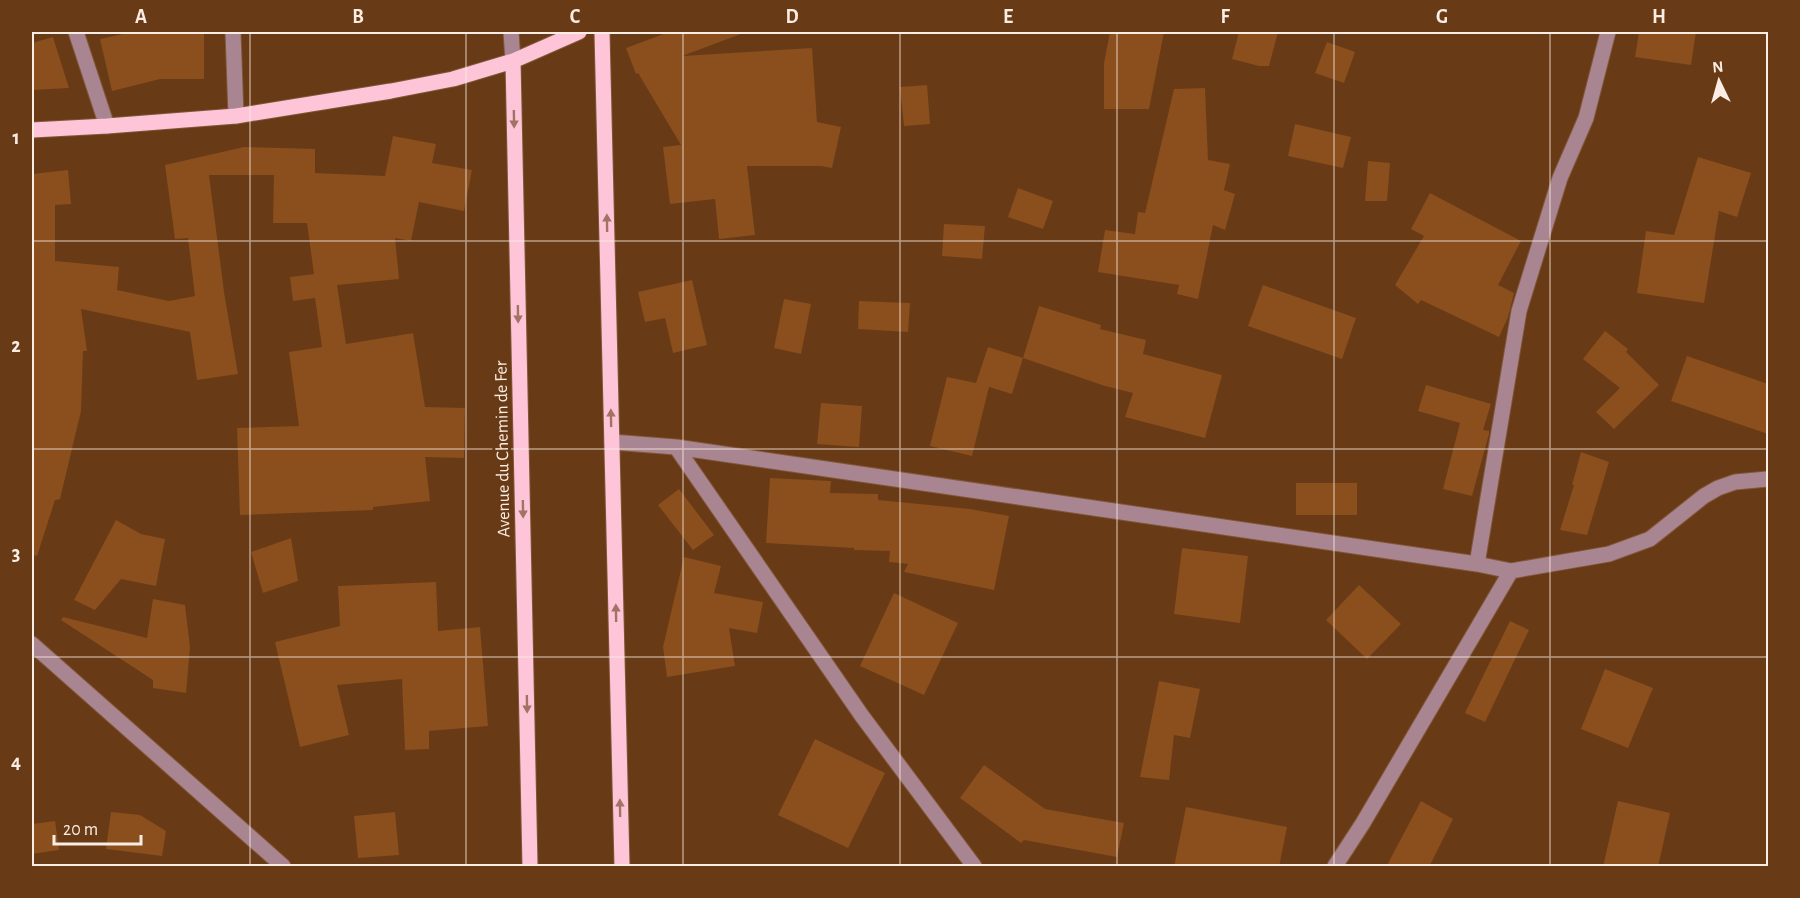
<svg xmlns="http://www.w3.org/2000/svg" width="1800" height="898" font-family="'Alegreya Sans',sans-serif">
  <rect width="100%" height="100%" fill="#683a16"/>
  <!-- building -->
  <path fill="#8b4e1d" d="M132 32H204V79H160L112 91 100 39Z
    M669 32H741V34L682 56 812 48 817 122 841 127 832 168 821 166H747L755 235 719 239 715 199 670 204 663 147 681 145 638 73 636 74 626 48Z
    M1110 32H1164L1149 109H1104V63Z
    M1239 32H1278L1269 66H1259L1232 59Z
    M1639 32H1696L1691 65 1635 57Z
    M53 37 69 88 32 90V43Z
    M1327 42 1355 52 1344 83 1315 73Z
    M927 85 930 124 904 126 900 87Z
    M1205 88 1208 160 1230 164 1224 190 1235 194 1225 230 1213 225 1198 299 1177 294 1179 285 1098 272 1105 230 1135 234 1138 212 1145 213 1174 89Z
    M1295 124 1351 137 1343 168 1288 156Z
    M393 136 436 144 432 163 472 170 464 211 419 202 411 241 395 238 399 279 337 285 346 344 413 333 425 407 465 408 464 458 425 457 430 501 373 507V510L240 515 237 428 299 426 289 352 322 347 315 298 293 301 290 277 314 274 307 223H273L274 175H209L224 292 238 374 197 380 190 332 81 309 87 351H83L81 411 60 499 55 500 37 556 32 555V174L68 170 71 204 55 205V261L119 267 117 290 169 301 195 296 188 238 175 239 165 165 244 147 315 149V173L385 176Z
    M1698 157 1751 173 1737 217 1719 211 1704 303 1637 293 1646 231 1674 235Z
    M1368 161 1390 163 1387 201H1365Z
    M1018 188 1053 201 1043 229 1008 217Z
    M1430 193 1521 241 1498 285 1514 293 1508 317 1499 337 1421 300 1418 304 1395 285 1424 236 1411 229Z
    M944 224 985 226 982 259 942 256Z
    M692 280 707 345 673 353 665 318 645 322 638 292Z
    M1263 285 1356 318 1342 359 1248 326Z
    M784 299 811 304 801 354 774 348Z
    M859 301 910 303 908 332 858 329Z
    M1039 306 1101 325 1100 329 1146 340 1143 354 1222 375 1205 438 1125 417 1133 393 1105 386 1023 358Z
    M1605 331 1628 349 1626 352 1659 385 1614 429 1596 412 1620 388 1583 359Z
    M988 347 1023 358 1012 394 989 387 972 456 930 446 947 377 976 383Z
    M1687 356 1768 384V434L1671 401Z
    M1426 385 1491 404 1483 430 1489 431V434L1472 496 1443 489 1460 423 1418 411Z
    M821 403 862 406 859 447 817 444Z
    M1581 452 1609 462 1587 535 1560 530 1574 485H1572Z
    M770 478 831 481 830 493 878 494V500L970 509 1009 516 994 590 904 572 908 564 889 562 890 551 854 550V548L766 543Z
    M1296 483H1357V515H1296Z
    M679 489 714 535 693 550 658 505Z
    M116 520 141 534 165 539 156 586 121 579 95 610 74 600Z
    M291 538 298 581 263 593 251 552Z
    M1182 548 1248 556 1240 623 1174 614Z
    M684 557 721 566 714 593 763 602 757 633 729 628 735 666 667 677 663 647Z
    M436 582 438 631 480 627 488 726 429 731V749L405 750 402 679 337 685 349 735 300 747 275 642 340 626 338 586Z
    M1359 585 1401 624 1367 659 1326 620Z
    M894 593 958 623 924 695 860 666Z
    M153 599 185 605 190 647 186 693 153 688V680L61 620 63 617 147 638Z
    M1510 621 1529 630 1485 722 1465 713Z
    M1605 669 1653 688 1628 748 1581 729Z
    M1159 681 1200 689 1190 738 1174 735 1169 780 1140 777Z
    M815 739 885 773 848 848 778 815Z
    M984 765 1045 809 1124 823 1117 857 1024 840 1021 843 960 798Z
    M1421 801 1453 819 1429 867H1386Z
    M1618 801 1670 813 1658 867H1603Z
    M1186 807 1287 827 1279 867H1174Z
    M111 812 140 815 166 831 162 856 106 849Z
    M395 812 399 855 358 858 354 816Z
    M55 821 59 850 32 854V824Z"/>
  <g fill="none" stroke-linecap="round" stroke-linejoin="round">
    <defs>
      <path id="minor" d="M76 32 107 126
        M233 32 236 116
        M511 32 513 61
        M612 442 676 447 862 716 974 866
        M676 447 1477 564 1511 571 1609 554 1650 539 1704 496 1718 488 1735 482 1768 479
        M1477 564 1519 311 1560 178 1586 118 1608 32
        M32 644 283 866
        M1335 866 1363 823 1511 571"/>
      <path id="major" d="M602 32 622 866
        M513 61 530 866
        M32 130 107 126 236 116 391 91 453 79 513 61 579 32"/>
    </defs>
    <!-- minor casing -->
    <use href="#minor" stroke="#805737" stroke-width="17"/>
    <!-- major casing -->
    <use href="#major" stroke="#805737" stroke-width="17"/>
    <!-- minor -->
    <use href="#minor" stroke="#a88591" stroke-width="15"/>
    <!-- major -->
    <use href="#major" stroke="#fec5d9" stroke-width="15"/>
  </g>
  <!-- one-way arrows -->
  <defs><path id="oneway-solid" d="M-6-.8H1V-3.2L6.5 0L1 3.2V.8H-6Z" transform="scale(1.5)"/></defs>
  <g fill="#a47264">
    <use href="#oneway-solid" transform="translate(514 119) rotate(89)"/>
    <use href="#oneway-solid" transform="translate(607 223) rotate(-91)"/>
    <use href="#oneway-solid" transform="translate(518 314) rotate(89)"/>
    <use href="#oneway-solid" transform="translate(611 418) rotate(-91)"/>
    <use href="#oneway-solid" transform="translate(523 509) rotate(89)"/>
    <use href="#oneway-solid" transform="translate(616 613) rotate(-91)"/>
    <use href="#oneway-solid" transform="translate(527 704) rotate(89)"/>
    <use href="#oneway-solid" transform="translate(620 808) rotate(-91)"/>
  </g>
  <!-- grid -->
  <path fill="none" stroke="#fbede3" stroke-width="1.5" stroke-opacity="0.55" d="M250 32V866M466 32V866M683 32V866M900 32V866M1117 32V866M1334 32V866M1550 32V866M32 241H1768M32 449H1768M32 657H1768"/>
  <g text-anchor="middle" stroke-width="6" stroke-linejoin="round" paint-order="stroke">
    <!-- street labels -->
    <g font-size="18" fill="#fbede3" stroke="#683a16">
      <text transform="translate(502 449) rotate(-91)" y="6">Avenue du Chemin de Fer</text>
    </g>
  </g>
  <!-- border -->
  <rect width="1800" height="898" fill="none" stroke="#683a16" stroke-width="66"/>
  <!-- north arrow -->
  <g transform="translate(1719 81) rotate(355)" stroke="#683a16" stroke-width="4.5" paint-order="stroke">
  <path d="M0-4.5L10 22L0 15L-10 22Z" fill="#fbede3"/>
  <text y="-9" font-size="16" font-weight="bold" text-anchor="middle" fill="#fbede3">N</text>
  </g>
  <!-- scale -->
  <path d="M54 835v9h87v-9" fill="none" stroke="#fbede3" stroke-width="3"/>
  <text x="63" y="835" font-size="18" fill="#fbede3" stroke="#683a16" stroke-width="4.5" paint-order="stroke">20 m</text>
  <rect x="33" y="33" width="1734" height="832" fill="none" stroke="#fbede3" stroke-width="2"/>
  <g font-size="20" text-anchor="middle" font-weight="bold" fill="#fbede3">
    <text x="141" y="23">A</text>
    <text x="358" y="23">B</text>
    <text x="575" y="23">C</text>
    <text x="792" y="23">D</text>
    <text x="1008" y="23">E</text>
    <text x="1225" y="23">F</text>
    <text x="1442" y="23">G</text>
    <text x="1659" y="23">H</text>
    <text x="16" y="144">1</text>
    <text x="16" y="352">2</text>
    <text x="16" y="560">3</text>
    <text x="16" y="768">4</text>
  </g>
</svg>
